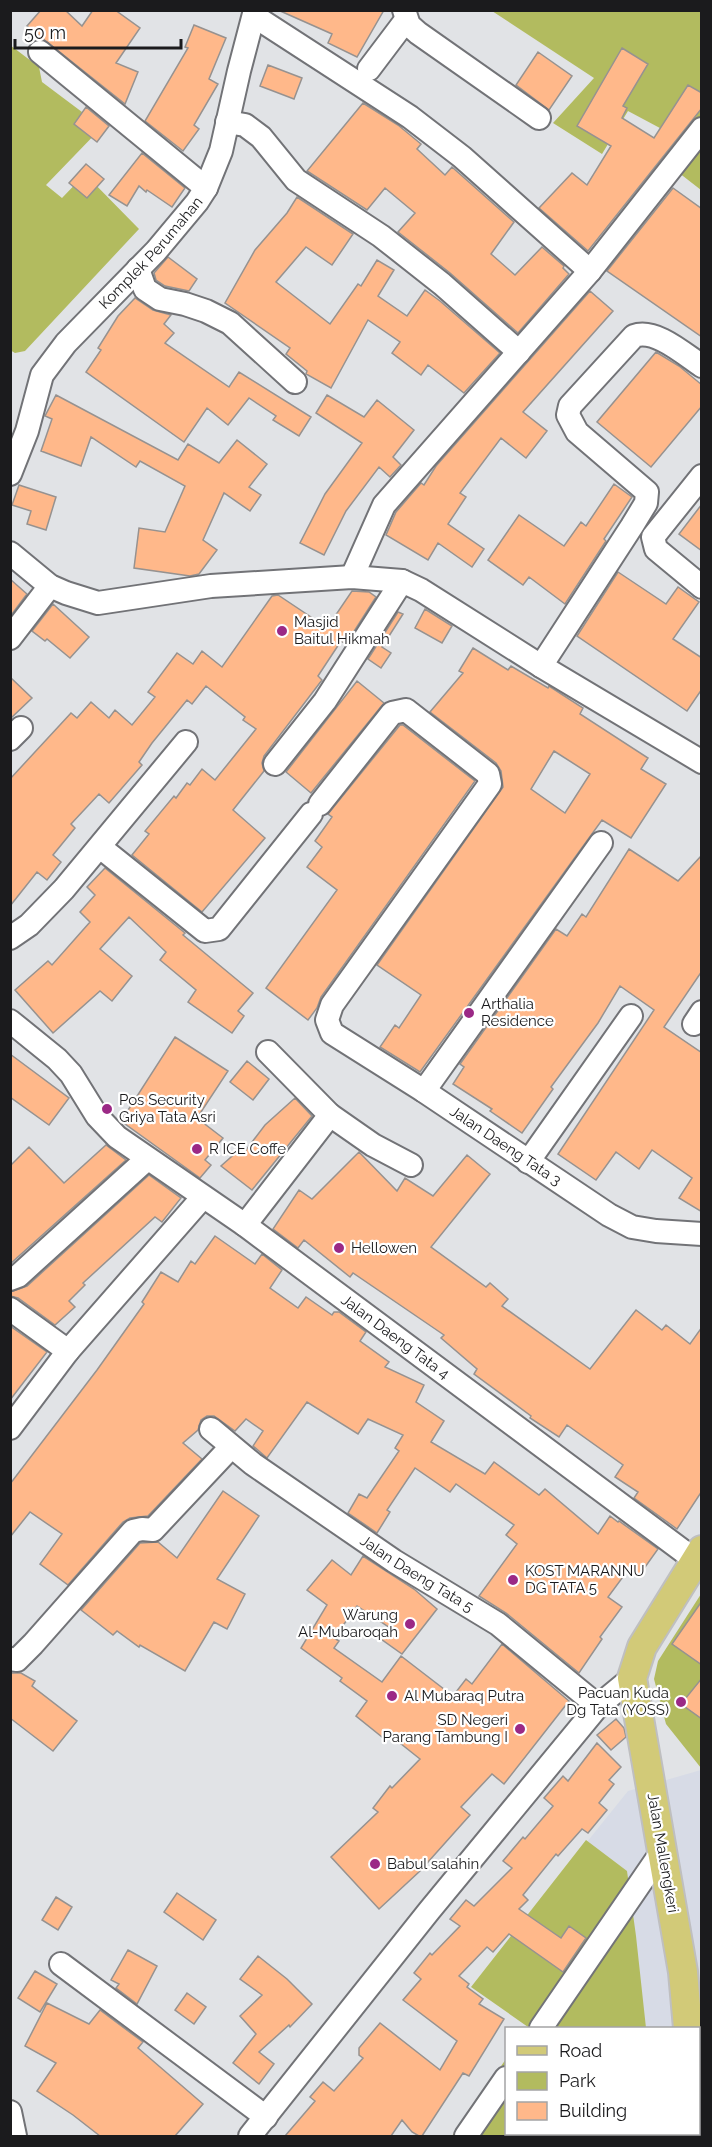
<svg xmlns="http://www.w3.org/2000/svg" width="712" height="2147" font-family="Raleway,sans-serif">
  <rect width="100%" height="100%" fill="#e1e3e6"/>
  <!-- built -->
  <path fill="#d7dbe6" d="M701 1770V2136H460L506 2134H698V2028H533L570 1863 628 1791Z"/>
  <!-- green -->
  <path fill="#b2bb5f" d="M492 11H701V190L674 169 688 143 628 111 602 154 553 123 594 78Z
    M10 45 39 67 42 82 102 127 46 185 62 198 85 174 139 229 25 351 15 353 10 350Z
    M701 1594V1768L666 1724 654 1679 658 1661Z
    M586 1840 627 1871 636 1936 646 2028H528V2027L471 1987Z
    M506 2059V2134H656L657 2136H452Z"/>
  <!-- building -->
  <path fill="#ffb88a" stroke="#969290" stroke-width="1.5" fill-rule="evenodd" d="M41 10H65L82 26 93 10H115L140 28 116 63 138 72 125 104 27 26Z
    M278 10H384L357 57 328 43 332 34Z
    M194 25 226 38 209 79 218 84 194 125 199 129 183 151 145 121 188 48 185 47Z
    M622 48 648 64 623 106 627 108 622 118 654 138 688 85 702 93V108L588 251 539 208 572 173 587 185 611 146 577 126Z
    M538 52 572 76 549 110 516 85Z
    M268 65 302 78 294 99 260 86Z
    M363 103 398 125 421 144 417 149 445 175 452 167 514 222 491 254 515 275 542 247 564 266 563 268 569 274 518 333 450 273 398 232 415 213 385 188 367 210 307 171Z
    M86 107 109 126 97 142 74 124Z
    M142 153 185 188 172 207 147 190 146 192 139 186 127 206 109 195Z
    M86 164 104 179 87 198 69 183Z
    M673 188 702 209V337L607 271Z
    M297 197 353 234 332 265 306 247 276 282 330 324 358 284 361 286 377 260 394 270 378 296 407 316 425 290 440 301 500 353 464 393 428 365 421 375 392 353 400 342 368 320 331 388 306 374 307 371 286 354 290 348 225 303 255 250 287 213Z
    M168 257 197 279 189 291 165 286 156 280 154 273Z
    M590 291 613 311 523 412 547 431 526 458 501 438 460 493 466 497 448 524 484 549 472 567 438 543 428 560 386 535 396 512 421 483 424 485 436 466Z
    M135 298 153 310 171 315 164 324 174 333 165 343 229 387 239 372 311 417 299 436 273 420 276 416 249 398 228 425 207 408 184 442 86 372 101 350 98 348 118 316Z
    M656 352 679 366 702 385V406L651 467 597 422Z
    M56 395 178 460 188 444 219 463 237 440 267 464 249 487 261 495 250 511 224 493 203 540 217 550 199 574 190 576 134 568 139 528 165 532 185 486 140 461 136 467 91 437 81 466 41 451 52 419 45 416Z
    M327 395 364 417 377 400 414 430 393 457 401 465 390 477 379 467 346 511 324 555 300 543 325 494 362 443 316 413Z
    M614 484 632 497 604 539 606 541 565 604 529 577 523 585 488 560 519 515 564 546 581 522 586 526Z
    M19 485 56 497 46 530 27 524 31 511 12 505Z
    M702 504V551L679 534Z
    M618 572 666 604 678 587 699 602 673 639 702 658V689L687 711 577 636Z
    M10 579 27 594 12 614 10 613Z
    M352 591 369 592 376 597 346 644 341 641 318 676 322 680 264 756 262 763 264 771 233 810 265 838 202 912 132 855 149 834 145 831 174 796 176 798 187 783 190 785 202 769 215 780 256 729 243 720 245 717 206 686 192 704 187 700 152 743 139 762 142 765 109 803 99 794 71 824 75 828 53 855 61 862 47 880 37 872 10 906V779L71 713 77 718 91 702 109 718 115 710 132 725 155 697 148 692 177 653 193 664 202 651 222 667 272 596 278 595 323 625 325 622 329 625Z
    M53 604 89 637 70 658 47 639 45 641 32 631Z
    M425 609 452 626 442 643 415 628Z
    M398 612 403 614 382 647 391 653 381 668 368 659Z
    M473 648 508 670 511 666 548 688 549 686 583 708 580 714 648 758 641 769 666 784 631 838 602 820 420 1072 380 1047 395 1025 399 1028 421 995 377 965 503 787 501 771 496 763 430 712 463 673 459 671ZM554 751 590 774 565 813 531 789Z
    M10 677 32 698 10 719Z
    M357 681 384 703 311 793 286 772Z
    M400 725H403L475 781 321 997 317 1008 308 1020 266 988 337 890 307 867 322 847 315 841 332 817 328 814Z
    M629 849 678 881 702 855V971L664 1027 702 1053V1212L679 1198 692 1178 652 1150 639 1169 616 1152 596 1180 558 1154 654 1010 620 986 598 1023 551 1087 553 1089 522 1133 490 1111 492 1109 453 1084 464 1067 460 1064 556 929 567 936 582 914 586 917Z
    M105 868 185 933 183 935 253 993 238 1011 244 1016 232 1033 188 1002 196 990 160 960 166 952 129 917 100 949 132 976 112 1001 100 991 53 1033 15 990 48 961 52 965 90 922 80 912 95 895 87 887Z
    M175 1037 228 1071 197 1118 223 1138 205 1160 211 1165 200 1178 121 1121Z
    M10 1054 69 1098 49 1125 10 1097Z
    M247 1061 269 1079 253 1100 230 1082Z
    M295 1098 312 1116 252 1190 221 1166 239 1150 243 1154 265 1125Z
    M106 1145 126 1160 10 1264V1166L29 1147 64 1183Z
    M359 1152 397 1191 405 1178 433 1196 467 1155 490 1174 431 1247 486 1287 490 1283 508 1299 502 1306 590 1369 636 1310 662 1330 666 1325 690 1344 702 1327V1491L677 1529 634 1498 638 1492 615 1477 623 1465 567 1425 559 1437 530 1418 531 1416 474 1374 477 1369 441 1338 444 1335 353 1273 350 1277 304 1240 298 1248 273 1229 299 1190 312 1199Z
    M149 1175 181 1198 162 1222 155 1217 83 1283 85 1285 69 1301 75 1307 55 1325 18 1298 10 1296V1292L27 1286Z
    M215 1236 255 1264 262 1254 282 1270 270 1288 298 1308 306 1297 332 1315 334 1312H339L366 1332 360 1341 389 1362 385 1367 424 1385 416 1402 444 1421 431 1442 485 1474 494 1462 539 1495 545 1489 598 1534 610 1516 618 1522 619 1521 658 1549 638 1577 628 1570 608 1597 622 1607 600 1637 602 1639 579 1673 506 1613 479 1596 517 1544 506 1535 514 1525 456 1484 450 1492 415 1468 387 1510 390 1512 377 1533 348 1513 359 1494 367 1498 399 1451 395 1448 403 1435 368 1419 358 1434 307 1402 267 1458 253 1446 263 1431 246 1419 235 1431 214 1416H207L201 1420 198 1430 183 1443 202 1459 148 1516 130 1518 123 1522 68 1585 40 1564 62 1534 30 1512 10 1537V1484L97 1370 144 1304 142 1302 161 1272 178 1282 191 1261 195 1264Z
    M10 1326 47 1352 10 1400Z
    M223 1491 259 1516 217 1579 245 1594 227 1629 214 1622 185 1671 140 1645 139 1647 117 1631 113 1635 81 1610 140 1543 158 1542 177 1558Z
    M363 1556 414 1589 437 1609 402 1654 381 1639 390 1628 357 1606 334 1638 339 1641 334 1648 382 1682 401 1656 453 1696 466 1679 472 1684 502 1644 569 1701 504 1784 492 1774 461 1807 470 1815 420 1871 379 1909 331 1857 378 1812 373 1808 390 1786 392 1788 420 1759 386 1732 382 1737 356 1716 367 1701 340 1681 342 1678 301 1648 327 1605 307 1590 332 1560 351 1575Z
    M702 1601V1665L672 1644Z
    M10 1673H21L35 1681 32 1686 77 1721 53 1751 10 1718Z
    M702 1678V1719L681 1704Z
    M616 1719 624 1728 626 1737 611 1750 597 1735Z
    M597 1743 621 1767 609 1780 614 1784 599 1803 607 1810 588 1833 582 1829 558 1856 556 1854 523 1895 528 1900 519 1909 561 1938 569 1926 586 1938 563 1972 509 1934 493 1952 487 1947 459 1976 469 1984 467 1987 483 1999 479 2004 504 2019 469 2076 463 2073 422 2136H419L412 2132 402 2120 391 2136H285L315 2101 310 2097 323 2082 334 2091 363 2058 359 2055V2048L380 2023 440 2070 457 2041 403 2000 421 1979 414 1973 430 1953 432 1955 460 1926 450 1919 466 1900 474 1906 512 1868 503 1861 523 1837 525 1839 553 1806 544 1798 563 1776 568 1781Z
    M177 1893 216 1920 203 1940 164 1912Z
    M56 1897 72 1907 58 1930 42 1920Z
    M128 1950 157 1966 137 2004 116 1988 119 1984 111 1980Z
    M258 1956 287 1979 312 2004 290 2027 289 2025 259 2052 274 2064 259 2084 233 2063 256 2034 240 2016 262 1995 240 1979Z
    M35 1971 57 1984 40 2012 18 1998Z
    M187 1993 206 2007 194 2024 175 2010Z
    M47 2003 89 2024 100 2010 143 2042 138 2048 203 2104 175 2136H100L73 2115 37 2091 56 2063 25 2046Z"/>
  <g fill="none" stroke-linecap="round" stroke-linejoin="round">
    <defs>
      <g id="minor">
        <path d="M404 10 409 25 418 33 539 118"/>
        <path d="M254 16 410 117 462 157 590 271"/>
        <path d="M40 52 206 188"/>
        <path d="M369 69 406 20"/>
        <path d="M227 122 245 125 261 137 296 180 381 236 442 284 519 352"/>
        <path d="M138 269 145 289 160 299 185 304 206 311 230 323 295 382"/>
        <path id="s1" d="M10 474 27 431 42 375 66 343 156 251 197 202 206 188 221 151 239 71 255 10"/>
        <path d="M702 476 653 537 656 549 702 587"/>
        <path d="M10 553 50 586 66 593 98 603 211 586 352 577 402 581 421 590 541 666 702 762"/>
        <path d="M352 577 384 505 590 271 702 129"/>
        <path d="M10 638 50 586"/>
        <path d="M541 666 632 526 646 503 647 492 577 432 568 415 570 406 634 336C655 328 684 354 702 366"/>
        <path d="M10 739 21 728"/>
        <path d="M275 764 325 701 402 581"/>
        <path id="s2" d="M320 804 392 713 406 710 488 774 490 784 332 1005 327 1020 332 1033 424 1091 609 1215 632 1227 656 1231 702 1234"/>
        <path d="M100 847 205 931 219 929 311 814"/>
        <path d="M10 938 29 925 64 889 186 742"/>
        <path id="s3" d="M10 1021 57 1059 71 1074 97 1116 117 1137 245 1225 695 1560"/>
        <path d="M694 1024 702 1012"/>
        <path d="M424 1091 601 843"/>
        <path d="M330 1115 373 1145 411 1165"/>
        <path d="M528 1162 631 1016"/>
        <path d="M245 1225 330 1115 268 1052"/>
        <path d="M10 1279 18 1276 147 1159"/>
        <path d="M10 1309 68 1351"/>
        <path d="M10 1428 68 1351 203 1197"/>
        <path id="s4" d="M211 1429 253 1464 394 1561 498 1624 598 1706"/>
        <path d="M10 1659 17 1660 33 1644 133 1531 142 1529 153 1530 231 1447"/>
        <path d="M61 1964 266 2117"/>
        <path d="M541 2028 663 1850"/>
        <path d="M10 2112 15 2136"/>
        <path d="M610 2134 615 2136"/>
        <path d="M250 2136 429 1911 598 1706 632 1678"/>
        <path d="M466 2136 506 2078"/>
        <path d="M658 2136 667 2134"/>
      </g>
      <path id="major" d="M688 2028 683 1972 632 1678 642 1647 702 1550
        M697 2134V2136"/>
    </defs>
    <!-- minor casing -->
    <use href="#minor" stroke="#727377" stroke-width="26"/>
    <!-- major casing -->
    <use href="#major" stroke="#bfbfc0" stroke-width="32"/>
    <!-- minor -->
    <use href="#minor" stroke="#fff" stroke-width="22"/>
    <!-- major -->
    <use href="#major" stroke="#d2ca78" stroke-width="28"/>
  </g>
  <!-- markers -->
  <g fill="#9b2986" stroke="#fff" stroke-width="2">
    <circle cx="282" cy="631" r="6"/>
    <circle cx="469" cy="1013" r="6"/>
    <circle cx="107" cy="1109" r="6"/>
    <circle cx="197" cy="1149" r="6"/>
    <circle cx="339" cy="1248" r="6"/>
    <circle cx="513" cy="1580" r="6"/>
    <circle cx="410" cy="1624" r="6"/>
    <circle cx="392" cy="1696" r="6"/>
    <circle cx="681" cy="1702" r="6"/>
    <circle cx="520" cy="1729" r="6"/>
    <circle cx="375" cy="1864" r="6"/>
  </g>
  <g text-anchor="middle" stroke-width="4.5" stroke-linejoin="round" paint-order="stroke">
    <!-- street labels -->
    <g font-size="15" fill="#1b1b1d" stroke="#fff">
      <text dy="5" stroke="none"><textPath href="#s1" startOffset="268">Komplek Perumahan</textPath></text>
      <text dy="5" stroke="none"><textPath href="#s2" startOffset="753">Jalan Daeng Tata 3</textPath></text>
      <text dy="5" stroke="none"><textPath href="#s3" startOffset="502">Jalan Daeng Tata 4</textPath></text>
      <text dy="5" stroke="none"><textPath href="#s4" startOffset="252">Jalan Daeng Tata 5</textPath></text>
      <text transform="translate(663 1853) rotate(80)" y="5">Jalan Mallengkeri</text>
    </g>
    <!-- poi labels -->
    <g font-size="15" fill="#1b1b1d" stroke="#fff" text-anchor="start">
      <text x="294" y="627">Masjid<tspan x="294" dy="17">Baitul Hikmah</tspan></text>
      <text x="481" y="1009">Arthalia<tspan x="481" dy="17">Residence</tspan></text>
      <text x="119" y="1105">Pos Security<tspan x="119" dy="17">Griya Tata Asri</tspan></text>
      <text x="209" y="1154">R ICE Coffe</text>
      <text x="351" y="1253">Hellowen</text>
      <text x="525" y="1576">KOST MARANNU<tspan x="525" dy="17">DG TATA 5</tspan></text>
      <text x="398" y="1620" text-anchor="end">Warung<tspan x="398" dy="17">Al-Mubaroqah</tspan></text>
      <text x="669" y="1698" text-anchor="end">Pacuan Kuda<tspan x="669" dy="17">Dg Tata (YOSS)</tspan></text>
      <text x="404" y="1701">Al Mubaraq Putra</text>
      <text x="508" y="1725" text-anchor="end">SD Negeri<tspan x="508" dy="17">Parang Tambung I</tspan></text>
      <text x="387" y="1869">Babul salahin</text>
    </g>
  </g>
  <!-- border -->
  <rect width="712" height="2147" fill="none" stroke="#1b1b1d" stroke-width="24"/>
  <!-- legend -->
  <rect x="505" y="2027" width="195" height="108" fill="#ffffff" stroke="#a4a4a5" stroke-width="1.5"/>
  <rect x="517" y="2046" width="30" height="9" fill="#d2ca78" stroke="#a4a4a5" stroke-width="1.5"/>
  <text x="559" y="2057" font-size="18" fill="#1b1b1d">Road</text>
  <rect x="517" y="2072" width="30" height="18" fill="#b2bb5f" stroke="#a4a4a5" stroke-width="1.5"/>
  <text x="559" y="2087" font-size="18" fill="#1b1b1d">Park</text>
  <rect x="517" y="2102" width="30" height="18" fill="#ffb88a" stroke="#a4a4a5" stroke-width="1.5"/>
  <text x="559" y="2117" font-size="18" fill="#1b1b1d">Building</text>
  <!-- scale -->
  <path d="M15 39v9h166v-9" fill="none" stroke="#1b1b1d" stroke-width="3"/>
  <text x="24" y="39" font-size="18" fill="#1b1b1d" stroke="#ffffff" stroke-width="4.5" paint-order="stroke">50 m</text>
</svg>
